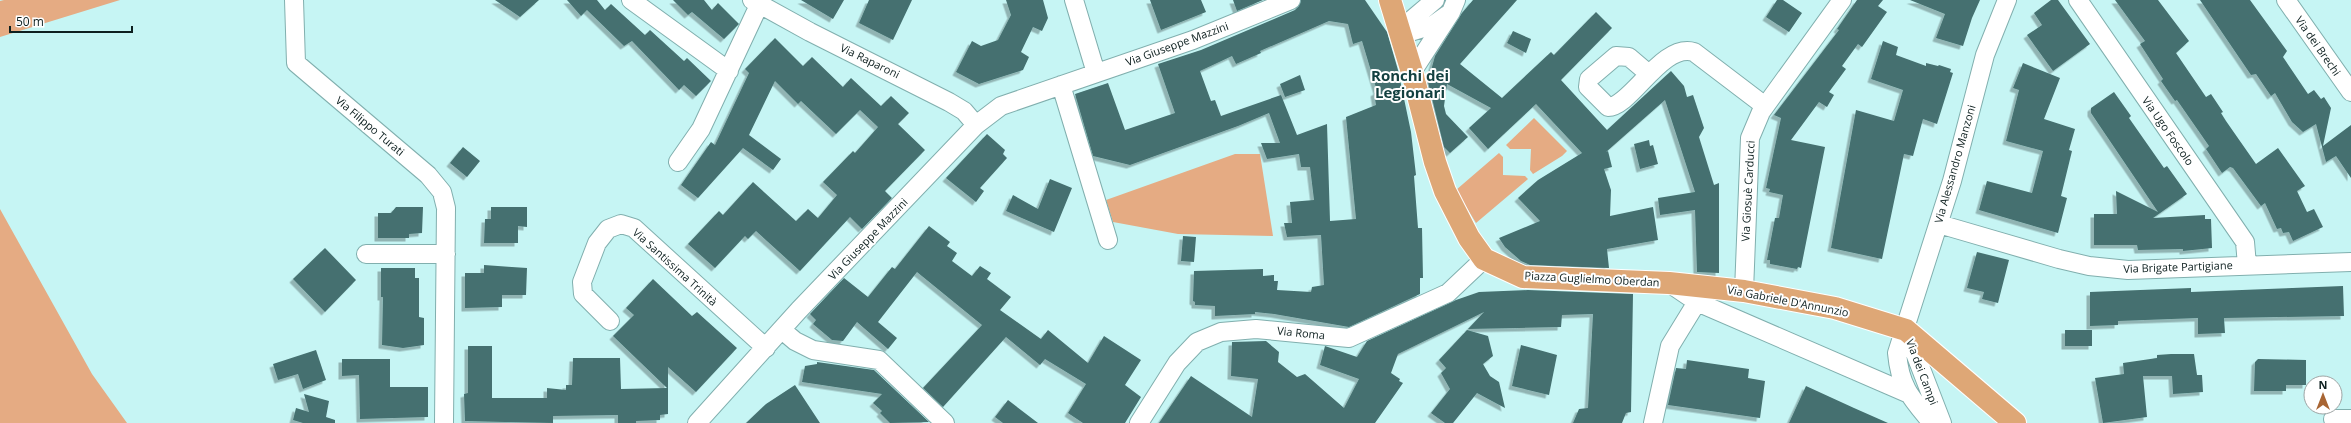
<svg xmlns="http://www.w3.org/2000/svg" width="2351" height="423" font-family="'Open Sans',sans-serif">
  <defs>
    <filter id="shadow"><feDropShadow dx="-3.5" dy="3.5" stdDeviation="0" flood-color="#0004"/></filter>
  </defs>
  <rect width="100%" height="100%" fill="#c6f5f4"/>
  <!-- green -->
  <path fill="#e5ab83" d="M4 0H120L0 37V1Z
    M1534 118 1567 151 1562 156 1533 174 1530 170 1531 149H1510L1506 145Z
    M1499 153 1503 157V175L1525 176 1528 179 1476 223 1456 190Z
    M1235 154H1260L1273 236 1178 234 1113 222 1106 200Z
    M0 209 92 374 127 423H0Z"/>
  <!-- building -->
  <path fill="#44706f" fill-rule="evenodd" filter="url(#shadow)" d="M495 0H539L520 17Z
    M567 0H597L605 10 611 4 645 35 650 30 684 61 687 58 711 81 696 96 684 85 679 90 632 41 624 46 587 10 581 16Z
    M673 0H704L712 10 718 3 739 24 724 39 692 12 688 15Z
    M801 0H844L833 19Z
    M869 0H912L893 40 859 23Z
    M1006 0H1043L1048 18 1042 31 1033 27 1021 52 1029 57 1023 70 979 84 956 72 972 41 981 46 998 40 1011 15Z
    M1150 0H1201L1206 12 1161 30Z
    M1233 0H1263L1237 11Z
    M1301 0H1365L1387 32 1398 70 1411 132 1416 175 1414 176 1418 228H1422L1423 278H1420V294L1349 327 1274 314 1255 312V314L1215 316V306L1195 305V302L1193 301 1194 271 1263 269V276L1274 275V281H1278L1277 290 1311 292 1312 287 1324 285 1321 235 1287 237 1284 223H1292L1290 202 1314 200 1310 167H1301L1299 154 1267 159 1261 143H1280L1269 113 1238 126 1130 165 1093 156 1075 94 1108 83 1125 130 1175 113 1158 64 1201 50 1295 10 1299 6ZM1329 21 1348 24 1353 44 1362 41 1377 91 1374 93 1376 105 1346 117 1356 219 1330 221 1327 124 1297 135 1281 95 1221 116 1215 100 1211 101 1200 71 1232 56 1236 64 1261 53 1260 51Z
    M1473 0H1517L1460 64 1502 98 1551 52 1554 55 1596 12 1612 28 1561 80 1607 130 1671 71 1684 86 1687 97 1693 95 1704 128 1699 137 1714 185 1719 183V273L1697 272 1695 210 1660 215 1658 198 1695 192 1665 100 1606 152 1608 151 1612 167 1604 169 1611 190 1610 216 1653 207 1658 240 1607 249 1609 268 1530 265 1521 261 1505 247 1499 238 1540 221 1518 198 1538 180 1582 153 1536 104 1488 149 1469 128 1491 108 1447 84 1444 106 1446 114 1468 137 1450 153 1444 147 1427 78H1429L1435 56 1462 13Z
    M1777 0H1783L1802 13 1789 32 1766 17Z
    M1857 0H1883L1878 6 1887 12 1862 47 1858 44 1842 66 1846 69 1829 92 1834 95 1827 107 1819 102 1791 140 1825 147 1801 268 1798 267 1797 269 1770 264V260H1767L1775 218H1779L1783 195 1769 192 1770 189 1766 188 1781 118 1774 115 1839 30 1837 29Z
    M1910 0H1980L1972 18 1963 46 1936 38 1945 14Z
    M2051 0H2058L2090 44 2053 71 2027 35 2042 25 2034 13Z
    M2115 0H2158L2189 41 2176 53 2206 97 2211 94 2223 112 2221 113 2226 121 2256 164 2278 148 2305 186 2297 191 2307 212 2314 209 2323 227 2293 241 2289 232 2283 233 2281 228 2277 229 2265 203 2261 206 2233 168 2230 167 2222 173 2206 149 2209 146 2177 100 2175 101 2161 81 2163 79 2140 44 2145 41Z
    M2200 0H2250L2287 51 2283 57 2308 94 2314 90 2321 99 2324 97 2331 108 2323 146 2351 125V178L2336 156 2326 162 2316 124 2303 132 2292 122 2275 93 2271 96 2256 74 2251 75Z
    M1513 31 1531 39 1526 53 1507 43Z
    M775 38 803 66 812 57 843 87 851 78 881 106 891 96 909 113 898 124 925 150 885 191 892 198 862 229 850 217 800 271 756 231 748 239 745 236 715 268 688 244 719 211 723 215 753 182 796 221 808 209 818 218 837 195 823 182 853 151 855 153 878 127 860 110 836 134 801 101 798 104 775 81 749 135 781 159 773 170 743 148 698 198 681 185 711 142 715 145 749 73 745 69Z
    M1883 41 1898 47 1896 55 1926 66V63L1938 66 1939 65 1951 69 1950 72 1953 73 1937 124 1923 119 1913 156 1904 154 1882 259 1831 248 1856 110 1894 121 1903 90 1871 79Z
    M2023 63 2060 78 2044 119 2075 129 2069 150 2072 151 2061 196 2067 198 2058 233 1979 210 1987 181 2032 193 2043 151 2006 141 2019 90 2013 88Z
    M1300 75 1305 90 1285 97 1280 84Z
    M2114 92 2131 116 2129 118 2164 168 2167 166 2187 194 2153 218 2205 215V219H2211L2212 248 2183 251V249L2138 250 2137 245H2094V214H2117L2116 191 2158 212 2091 113V108Z
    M987 134 1005 150 1003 154 1007 158 980 188 984 191 976 202 946 178Z
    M1649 140 1650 146 1653 145 1658 164 1640 169 1634 144Z
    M463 147 480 161 467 177 450 163Z
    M1050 179 1072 188 1054 232 1006 211 1013 195 1038 209Z
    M396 207H423L422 233 409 234V238H378V213H391Z
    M491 207H527V227L518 226V243H484L485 219H491Z
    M929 226 950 242 947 246 957 253 952 261 972 276 980 266 991 273 987 279 1011 297 1000 310 1041 339 1048 330 1088 363 1104 336 1141 360 1125 385 1141 397 1125 423H1083L1068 413 1086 384 1045 359 1040 365 1006 337 943 407 923 388 982 325 917 272 878 322 897 338 888 349 857 322 843 341 832 340 813 324 816 320 810 314 844 278 868 297 892 267 895 269Z
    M1183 236 1196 237 1194 262 1181 261Z
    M325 248 356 280 325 312 293 279Z
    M1977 252 2009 260 1998 303 1982 299 1984 292 1967 288Z
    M484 265 527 268 526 295H502V307L465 308V273H484Z
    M381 268H415V278H419V317L424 318V345L403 348 382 345 383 297H381Z
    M653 279 692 316 697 312 737 348 696 392 668 367V414L660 415V420L636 421V423H618V415L553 416V423L465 421 464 394 468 393V346H492V398H547V388L566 390V385H572L573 358H620L621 389 667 388 613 336 634 315 626 308Z
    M2343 286 2344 316 2224 318 2225 333 2198 334V318L2118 321V325L2090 326V292L2191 288V292Z
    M1528 290 1633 294 1631 412 1626 413 1622 423H1573L1579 409 1588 408 1593 314 1562 315 1561 327 1468 329 1484 312 1398 354 1391 373 1400 379 1399 381 1403 383 1375 423H1159L1191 376 1252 417 1258 379 1231 376 1232 342 1266 341 1279 352 1278 362 1297 377 1305 374 1344 408 1359 379 1320 365 1325 346 1357 357 1367 341 1456 300 1479 292Z
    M1467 330 1488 336 1493 356 1483 364 1490 376 1499 382 1505 408 1477 393 1453 423H1445L1431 413 1450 389 1441 373 1446 368 1439 360Z
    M2065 330H2092V346H2065Z
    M1521 345 1557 355 1549 395 1512 386Z
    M316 350 326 380 303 389 298 374 278 380 273 364Z
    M2171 354H2194L2197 375H2202L2203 392 2173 394 2172 376H2143L2147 417 2103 423 2095 378 2124 374 2123 363 2157 358V355Z
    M342 359H390V387H428V417L360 419 359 375 342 376Z
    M2258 359 2306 360V385H2286V391H2254L2255 362Z
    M1687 360 1749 369 1748 378 1765 381 1760 418 1668 405 1676 368 1686 369Z
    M817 362 874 370 929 422 890 423 880 413 882 411 873 403 882 394 802 382 805 366 817 364Z
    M795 385 820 423H746L766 404Z
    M1806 386 1854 408 1888 423H1789Z
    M304 394 329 401 326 417 335 420V423H303L293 420 296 408 309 412Z
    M1008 400 1038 423H1003L995 417Z"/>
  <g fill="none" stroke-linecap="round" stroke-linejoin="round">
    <defs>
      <path id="minor" d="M294 0 296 63 428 175 442 192 446 208 444 423
        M631 0 729 71
        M752 0 810 32 949 102 964 111 976 125
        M1074 0 1096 73
        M2078 0 2245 242 2247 265
        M2286 0 2351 92
        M1401 35 1433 25 1447 15
        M1401 35 1409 22 1435 0
        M1412 72 1451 12 1456 0
        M1649 74 1629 57 1616 56 1589 79 1588 87 1608 107C1631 107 1662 42 1694 52L1765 106
        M1061 85 1108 240
        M678 162 701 129 759 5
        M1939 224 2059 259 2089 266 2128 270 2351 262
        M366 254H446
        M1669 283 1697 302 1907 393
        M1744 291 1750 138 1761 112 1842 0
        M610 321 583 294 582 282 597 243 608 229 621 224 634 228 766 348
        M782 330 795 341 813 350 879 360 945 423
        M1906 330 1942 423
        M2333 419H2351
        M697 423 799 310 976 125 1001 106 1193 40 1291 0
        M1139 423 1177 363 1197 342 1221 332 1256 329 1349 338 1448 293 1484 259
        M1653 423 1670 346 1697 302
        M1932 423C1911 398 1900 387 1897 353L1952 181 1985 55 2007 0"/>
      <path id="major" d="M1390 0 1412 72 1435 162 1445 191 1469 238 1484 259 1523 277 1669 283 1744 291 1835 308 1906 330 2015 423"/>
    </defs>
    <!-- minor casing -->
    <use href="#minor" stroke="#81afae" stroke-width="20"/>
    <!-- major casing -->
    <use href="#major" stroke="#fff" stroke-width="24"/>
    <!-- minor -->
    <use href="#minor" stroke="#fff" stroke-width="18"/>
    <!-- major -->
    <use href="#major" stroke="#dea776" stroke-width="22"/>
  </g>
  <g text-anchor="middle" stroke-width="4" stroke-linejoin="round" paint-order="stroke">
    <!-- street labels -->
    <g font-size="11" fill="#0d1f1f" stroke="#fff">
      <text transform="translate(1177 44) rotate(-20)" y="4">Via Giuseppe Mazzini</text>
      <text transform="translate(2318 46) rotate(55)" y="4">Via dei Brechi</text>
      <text transform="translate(870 61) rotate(26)" y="4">Via Raparoni</text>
      <text transform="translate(370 126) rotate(40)" y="4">Via Filippo Turati</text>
      <text transform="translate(2168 131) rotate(55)" y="4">Via Ugo Foscolo</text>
      <text transform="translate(1955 164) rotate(-74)" y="4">Via Alessandro Manzoni</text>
      <text transform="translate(1748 191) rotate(-87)" y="4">Via Giosuè Carducci</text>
      <text transform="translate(868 239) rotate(-46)" y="4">Via Giuseppe Mazzini</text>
      <text transform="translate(675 267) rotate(42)" y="4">Via Santissima Trinità</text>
      <text transform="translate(2178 267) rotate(-2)" y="4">Via Brigate Partigiane</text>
      <text transform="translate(1592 279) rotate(3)" y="4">Piazza Guglielmo Oberdan</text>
      <text transform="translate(1788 301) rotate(11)" y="4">Via Gabriele D'Annunzio</text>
      <text transform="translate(1301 333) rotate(6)" y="4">Via Roma</text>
      <text transform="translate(1922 372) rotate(69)" y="4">Via dei Campi</text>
    </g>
    <!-- district labels -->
    <g font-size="15" font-weight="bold" fill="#134040" stroke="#fff">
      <text x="1410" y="81">Ronchi dei<tspan x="1410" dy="17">Legionari</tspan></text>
    </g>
  </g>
  <!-- north arrow -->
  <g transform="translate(2323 395)"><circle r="19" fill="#ffffff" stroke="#9ea5a5"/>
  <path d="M0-3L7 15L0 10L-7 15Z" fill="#a86533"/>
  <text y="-6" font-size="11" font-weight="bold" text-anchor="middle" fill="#0d1f1f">N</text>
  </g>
  <!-- scale -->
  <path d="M10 26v6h122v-6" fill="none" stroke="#0d1f1f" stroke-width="2"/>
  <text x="16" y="26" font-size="12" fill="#0d1f1f" stroke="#ffffff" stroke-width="3" paint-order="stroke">50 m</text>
</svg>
